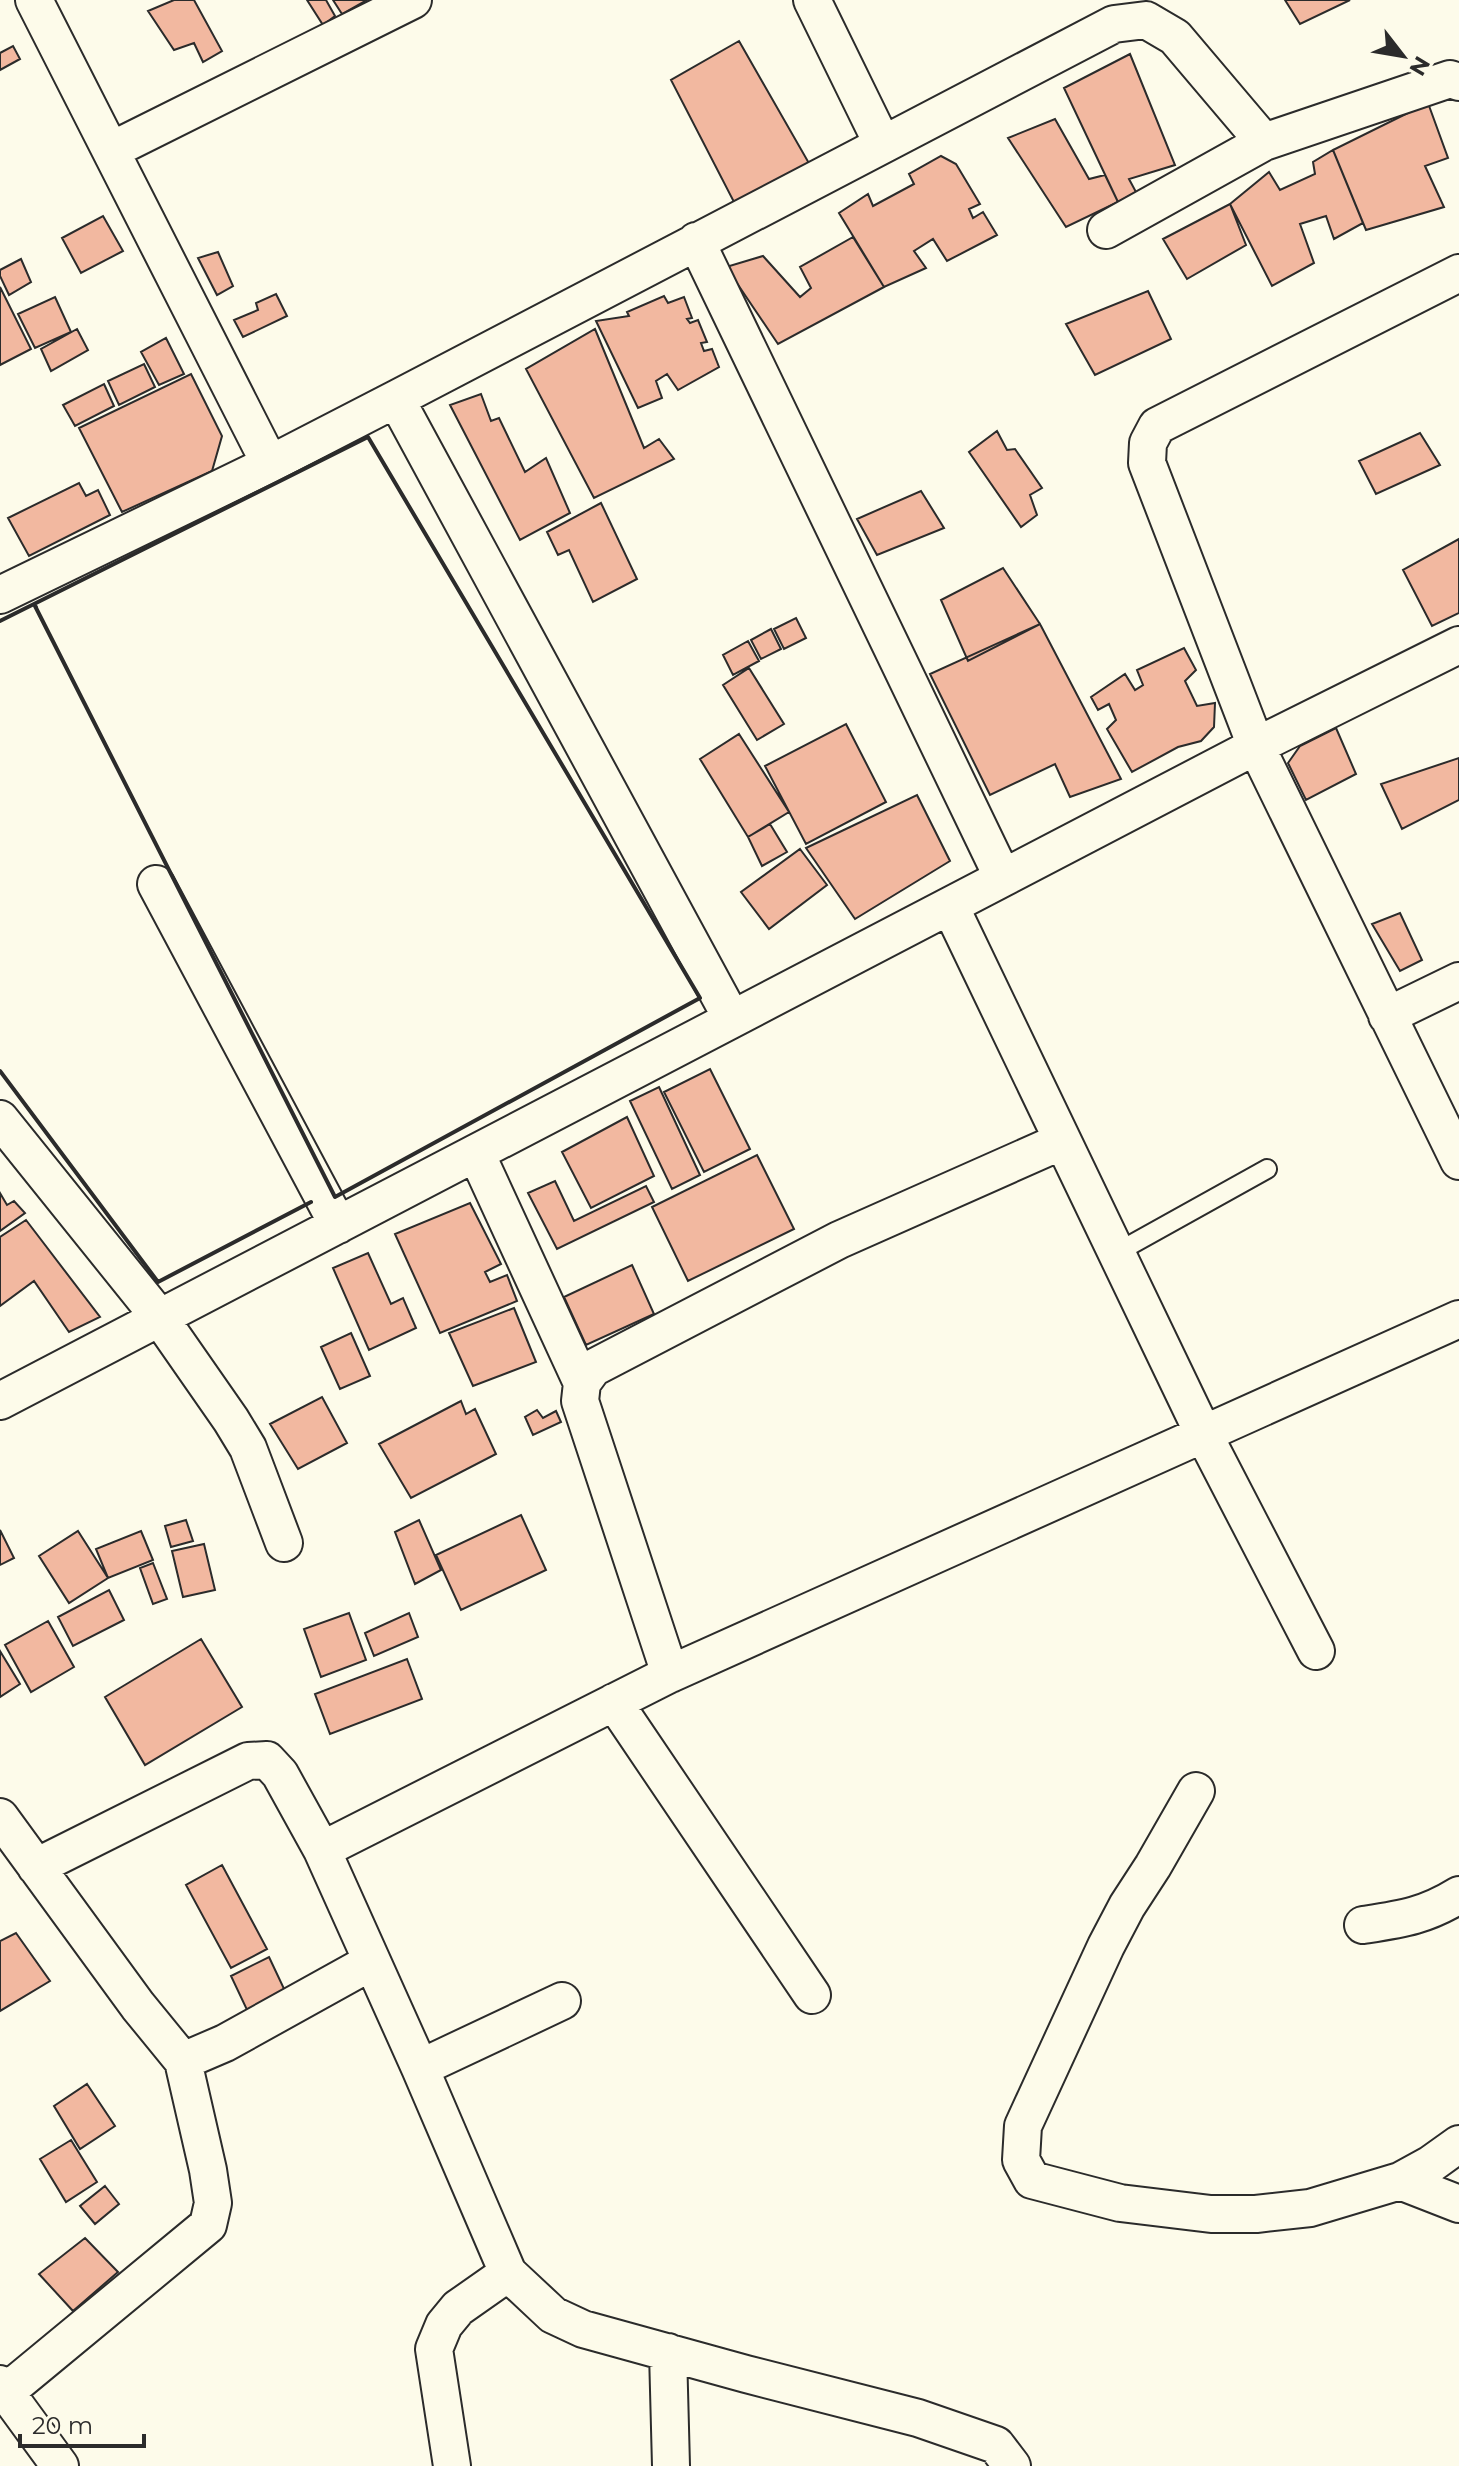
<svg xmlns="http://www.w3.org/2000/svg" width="1459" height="2466" font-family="Montserrat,sans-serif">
  <rect width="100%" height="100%" fill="#fdfbea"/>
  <!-- building -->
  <path fill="#f2b8a0" stroke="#2b2b2b" stroke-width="2" d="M174 0H194L222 51 203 62 194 43 174 50 148 11Z
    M307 0H326L335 16 323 25Z
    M333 0H367L342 14Z
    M1285 0H1350L1300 24Z
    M739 41 810 165 735 204 671 80Z
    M13 46 20 59 0 70V53Z
    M1130 54 1175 165 1129 179 1136 192 1118 202 1064 88Z
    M1428 103 1448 158 1425 166 1444 207 1366 230 1333 150Z
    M1055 119 1089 179 1105 175 1118 202 1066 227 1008 138Z
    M1333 150 1363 223 1334 239 1326 216 1300 224 1314 263 1272 286 1230 204 1269 172 1280 190 1315 174 1313 162Z
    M941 156 956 164 980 204 969 209 973 218 983 212 997 235 947 261 933 239 914 251 926 268 884 287 839 213 868 194 873 206 914 184 909 174Z
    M1230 204 1246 245 1187 279 1163 239Z
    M103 216 123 251 81 273 62 238Z
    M853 237 884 287 778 344 726 267 763 256 800 297 811 288 800 267Z
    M218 252 233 286 217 295 198 258Z
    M21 259 31 282 9 295 0 276V270Z
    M0 287 31 349 0 365Z
    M1148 291 1171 339 1095 375 1066 324Z
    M276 294 287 316 243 337 234 320 258 310 256 303Z
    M664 296 668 303 684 297 692 318 687 319 690 323 698 320 707 342 701 343 704 351 712 349 719 367 678 390 667 374 656 381 662 398 638 408 596 321 629 316 627 312Z
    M55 297 71 332 35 348 18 314Z
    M77 329 88 350 51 371 41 349Z
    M595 329 644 448 659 439 674 459 594 498 526 369Z
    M166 338 184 374 159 385 141 352Z
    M144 364 155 387 119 405 108 381Z
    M191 374 222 436 212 471 122 512 79 428Z
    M104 384 114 406 75 426 63 405Z
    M481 394 491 421 499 418 525 472 546 458 570 513 520 540 450 405Z
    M997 431 1007 450 1015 449 1042 488 1030 495 1037 515 1021 527 969 452Z
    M1420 433 1440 465 1376 494 1359 461Z
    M79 483 86 496 98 490 110 515 29 556 8 518Z
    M921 491 944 528 877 555 857 519Z
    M601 503 637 579 593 602 569 550 558 555 547 532Z
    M1459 539V613L1432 626 1403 570Z
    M1003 568 1040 624 968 661 941 600Z
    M796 618 806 638 784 649 774 629Z
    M1040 624 1121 779 1070 797 1055 764 990 795 930 674Z
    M771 629 781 649 761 659 751 640Z
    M748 641 759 661 733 675 723 655Z
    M1184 648 1196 670 1185 681 1197 706 1215 703 1214 727 1201 741 1178 747 1132 772 1107 729 1116 720 1109 704 1098 710 1091 697 1125 674 1135 690 1143 685 1137 670Z
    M749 668 784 724 757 740 723 685Z
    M846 724 886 802 806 844 765 766Z
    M1336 728 1356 774 1306 800 1288 763 1300 746Z
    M739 734 789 812 748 837 700 759Z
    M1459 758V800L1402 829 1381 784Z
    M917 795 950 861 855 919 806 848Z
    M770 824 787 852 762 866 748 837Z
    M800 849 827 885 769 929 741 892Z
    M1400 913 1422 960 1400 971 1372 924Z
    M710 1069 750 1149 704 1172 664 1092Z
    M659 1087 700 1175 672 1189 630 1101Z
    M627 1117 654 1176 591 1208 562 1152Z
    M757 1155 794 1229 688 1281 652 1207Z
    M555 1181 574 1221 646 1186 654 1202 557 1249 528 1193Z
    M0 1193 7 1205 14 1201 25 1213 0 1231Z
    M470 1203 501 1264 485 1272 490 1282 507 1275 517 1301 440 1333 395 1234Z
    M26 1220 100 1317 69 1332 34 1281 0 1306V1237Z
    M368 1253 391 1304 403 1298 416 1328 369 1350 333 1268Z
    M632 1265 654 1314 586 1345 564 1297Z
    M514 1308 536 1362 473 1386 449 1333Z
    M351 1333 370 1376 340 1389 321 1347Z
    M322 1397 347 1443 298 1469 270 1424Z
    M461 1401 466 1414 475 1409 496 1454 411 1498 379 1444Z
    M537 1410 543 1418 556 1411 561 1422 533 1435 525 1417Z
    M521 1515 546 1570 461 1610 436 1555Z
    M186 1520 193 1541 171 1547 165 1526Z
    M419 1520 441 1570 415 1584 395 1532Z
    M0 1530 14 1558 0 1565Z
    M78 1531 108 1578 69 1603 39 1556Z
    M141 1531 153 1560 108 1578 96 1549Z
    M204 1544 215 1590 183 1597 172 1551Z
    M153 1563 167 1599 153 1604 140 1568Z
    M109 1590 124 1620 73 1646 58 1617Z
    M349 1613 366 1660 321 1677 304 1629Z
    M409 1613 418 1637 374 1656 365 1633Z
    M48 1621 74 1667 31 1692 5 1645Z
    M201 1639 242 1707 145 1765 105 1697Z
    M0 1651 20 1684 0 1697Z
    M407 1659 422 1699 330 1734 315 1694Z
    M222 1865 267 1949 231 1968 186 1885Z
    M16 1933 50 1981 0 2011V1941Z
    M269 1957 286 1993 248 2012 231 1976Z
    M87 2084 115 2126 80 2149 54 2106Z
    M71 2140 97 2182 66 2202 40 2159Z
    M105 2186 119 2204 95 2224 80 2206Z
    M85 2238 118 2272 73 2311 39 2274Z"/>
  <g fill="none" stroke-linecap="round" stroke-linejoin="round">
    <defs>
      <path id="lane" d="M1116 1253 1267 1169"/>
      <path id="street" d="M34 0 270 464
        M812 0 882 143
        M112 150 413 0
        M1106 230 1264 142
        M696 241 1003 878
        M1459 273 1157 426 1148 443 1147 463 1256 746 1459 1161
        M396 399 732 1019
        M0 595 270 464 396 399 1114 24 1146 20 1175 37 1264 142 1450 79 1459 82
        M156 884 338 1225
        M950 906 1204 1435 1316 1651
        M1387 1016 1459 981
        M0 1119 160 1318 231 1420 248 1448 284 1543
        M476 1153 582 1383
        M0 1401 1256 746 1459 645
        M670 1674 580 1401 582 1383 593 1368 839 1240 1062 1141
        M614 1702 812 1995
        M1196 1791 1153 1866 1127 1906 1106 1946 1023 2126 1021 2160 1032 2180 1120 2203 1211 2214H1256L1310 2208 1400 2181 1431 2164 1459 2144
        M0 1817 138 2006 183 2061 208 2170 213 2203 208 2225 6 2392
        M322 1850 670 1674 1459 1319
        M36 1867 248 1761 267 1760 280 1774 322 1850 420 2068 508 2273 553 2315 583 2329 746 2374 918 2418 996 2445 1012 2466
        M1363 1925C1402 1919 1425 1916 1459 1895
        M183 2061 225 2043 371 1962
        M420 2068 562 2001
        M1400 2181 1459 2204
        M668 2352 671 2466
        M0 2384 60 2466
        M452 2466 434 2349 444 2325 458 2308 508 2273"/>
    </defs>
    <!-- lane casing -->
    <use href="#lane" stroke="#2b2b2b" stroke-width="22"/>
    <!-- street casing -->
    <use href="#street" stroke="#2b2b2b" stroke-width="40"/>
    <!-- lane -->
    <use href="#lane" stroke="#fdfbea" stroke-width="18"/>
    <!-- street -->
    <use href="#street" stroke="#fdfbea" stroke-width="36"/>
    <!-- wall -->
    <path stroke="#2b2b2b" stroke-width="4" d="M368 437 700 998 335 1197 34 604Z
      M0 621 34 604 36 607
      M0 1071 158 1282 311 1202"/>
  </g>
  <!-- north arrow -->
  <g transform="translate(1403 56) rotate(121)" stroke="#fdfbea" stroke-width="6" paint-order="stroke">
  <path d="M0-6L14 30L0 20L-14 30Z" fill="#2b2b2b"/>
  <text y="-12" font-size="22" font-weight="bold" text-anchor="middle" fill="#2b2b2b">N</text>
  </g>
  <!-- scale -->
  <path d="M20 2434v12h124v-12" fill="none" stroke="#2b2b2b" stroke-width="4"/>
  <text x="32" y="2434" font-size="24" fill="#2b2b2b" stroke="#fdfbea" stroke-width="6" paint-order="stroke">20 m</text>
</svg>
